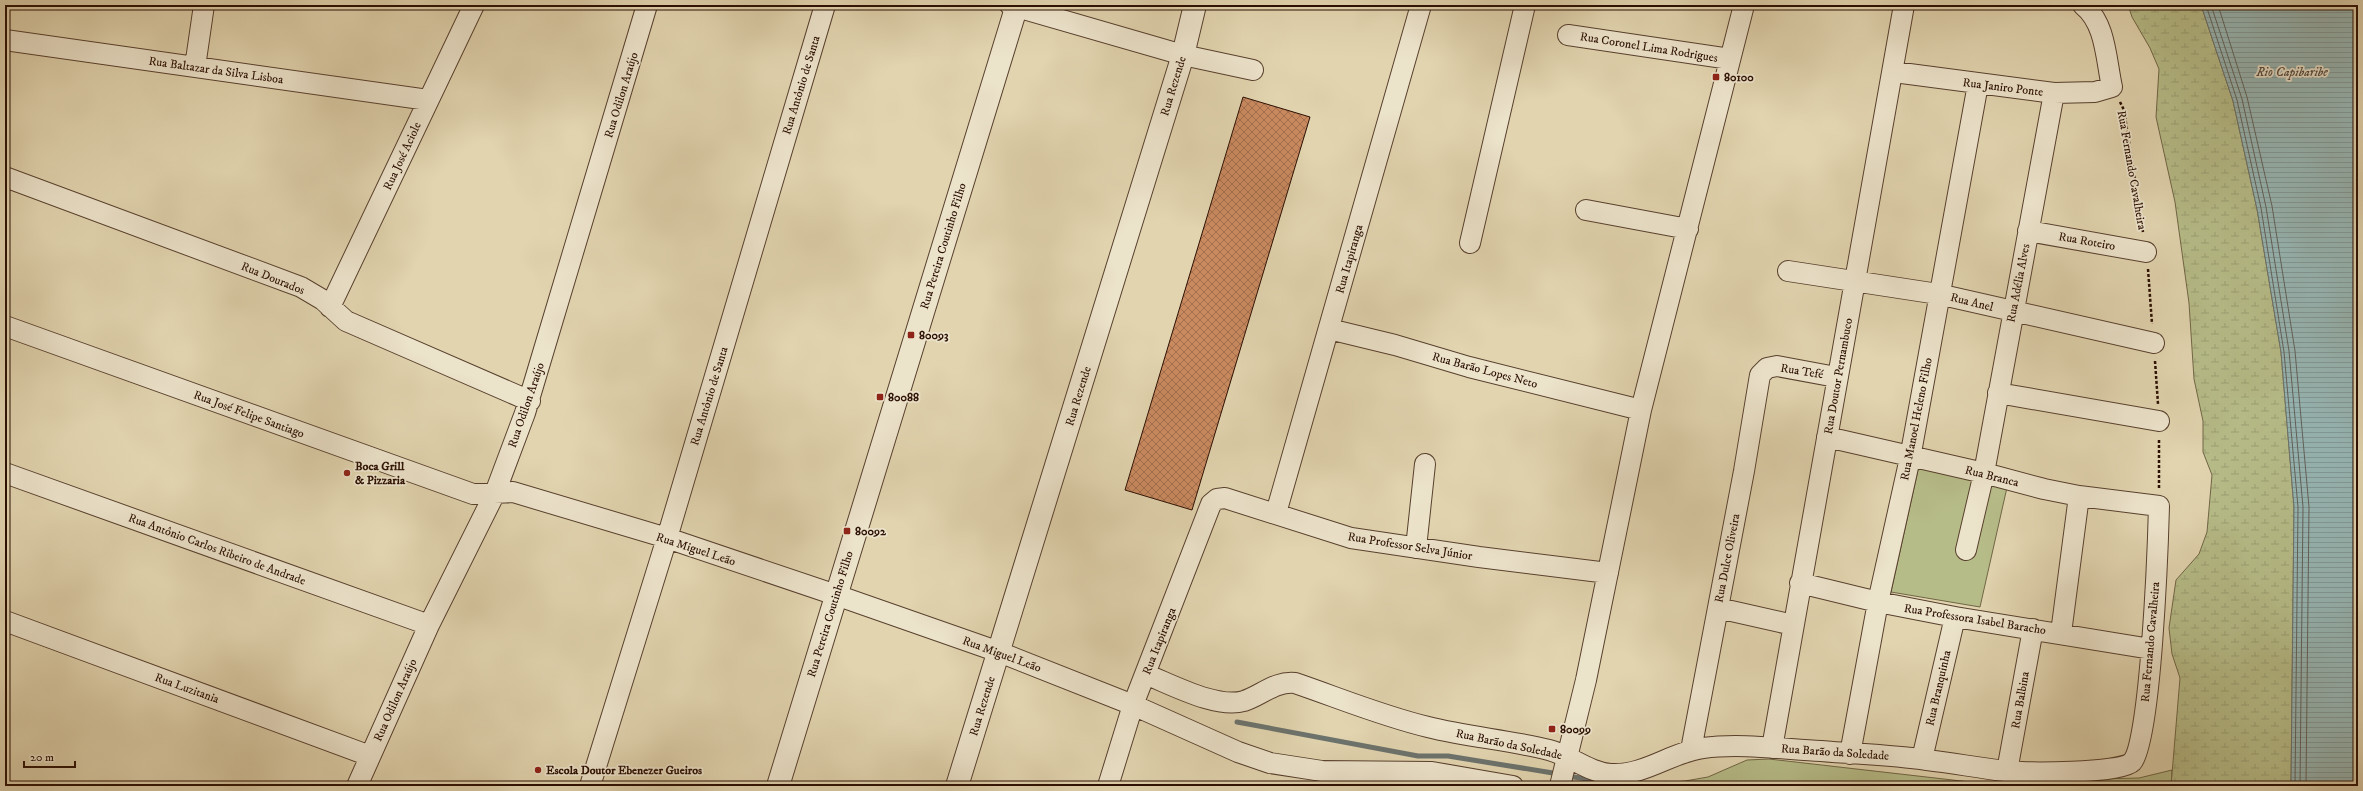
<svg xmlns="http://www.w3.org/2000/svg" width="2363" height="791" font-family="'IM FELL DW Pica',serif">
  <defs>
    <pattern id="wetland-marsh" width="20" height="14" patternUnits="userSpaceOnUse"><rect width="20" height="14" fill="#b6bc88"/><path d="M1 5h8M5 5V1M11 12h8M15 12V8" fill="none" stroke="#9da074"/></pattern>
    <pattern id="water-rules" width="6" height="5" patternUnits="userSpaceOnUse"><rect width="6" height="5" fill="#97b6b4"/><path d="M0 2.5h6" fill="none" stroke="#829b99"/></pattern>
    <pattern id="building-cross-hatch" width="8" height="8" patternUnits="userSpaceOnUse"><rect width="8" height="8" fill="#ca8a60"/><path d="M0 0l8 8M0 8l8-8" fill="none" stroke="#a46f4d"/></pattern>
  </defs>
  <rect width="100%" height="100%" fill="#e1d4af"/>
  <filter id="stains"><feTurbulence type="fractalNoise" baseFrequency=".005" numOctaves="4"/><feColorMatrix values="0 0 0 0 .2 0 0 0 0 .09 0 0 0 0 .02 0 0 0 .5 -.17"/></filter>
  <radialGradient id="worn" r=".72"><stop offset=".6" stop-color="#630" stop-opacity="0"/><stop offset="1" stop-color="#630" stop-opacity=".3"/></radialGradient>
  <!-- green -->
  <path fill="#b6bc88" stroke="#706646" d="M1920 461 2008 483 1980 607 1891 592Z
    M1769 759 1970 782 2139 778 2172 770 2171 786H1633L1580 778 1659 783 1685 781 1708 777 1747 760Z"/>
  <!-- wetland -->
  <path fill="url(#wetland-marsh)" stroke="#706646" d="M2128 5H2201L2233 101 2257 209 2281 352 2294 507 2291 786H2171L2180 678 2172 654 2169 628 2176 580 2199 554 2207 532 2212 475 2203 452V421L2194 379 2189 303 2175 202 2156 117 2159 69 2150 48 2132 17Z"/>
  <!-- water -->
  <path fill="url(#water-rules)" stroke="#6c736d" d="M2201 5H2357L2358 9V786H2291L2294 507 2281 352 2257 209 2233 101Z"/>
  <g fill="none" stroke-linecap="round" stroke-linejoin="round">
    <!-- shore -->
    <path stroke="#61625c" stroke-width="1" d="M2206 5 2237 100 2261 208 2284 352 2298 507 2295 786
      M2211 5 2242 99 2266 207 2289 351 2303 507 2300 786
      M2218 5 2247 97 2272 206 2295 351 2309 507 2306 786"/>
    <!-- stream -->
    <path stroke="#6c736d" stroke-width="5" d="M1237 722 1418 756H1448L1559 774
      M1567 776 1633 786"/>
  </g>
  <!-- building -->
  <path fill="url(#building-cross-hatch)" stroke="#2b0f03" d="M1243 97 1310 117 1192 510 1125 490Z"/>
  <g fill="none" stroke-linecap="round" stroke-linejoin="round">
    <defs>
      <path id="minor" d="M1010 5 1183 55 1253 70
        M1568 35 1730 59
        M5 40 428 100
        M195 67 204 5
        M1894 72 2054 93 2095 92 2112 87C2106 60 2106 23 2083 5
        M5 177 301 287 323 300 346 321 530 401
        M1586 210 1688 229
        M2028 231 2146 252
        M1470 243 1525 5
        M1788 271 1938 294 2154 343
        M330 307 474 5
        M5 326 473 494 513 492 667 538 836 595 999 652 1133 705 1238 752 1270 763 1322 771 1432 772 1513 786
        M1329 329 1395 345 1469 367 1641 410
        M1998 393 2159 421
        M5 473 429 625
        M1276 513 1421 5
        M1416 548 1425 464
        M1966 550 1984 473 2054 93
        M1800 583 1878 602 1955 617 2151 649
        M1718 608 1793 625
        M5 621 370 756
        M2061 633 2079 496
        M1145 674C1171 684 1216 709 1244 701 1262 695 1275 681 1295 683 1339 698 1382 716 1428 727 1468 737 1509 740 1549 750 1571 756 1590 773 1611 774 1644 776 1672 752 1703 748 1740 743 1783 749 1821 751 1856 754 1892 755 1927 760 1953 763 1979 768 2005 771 2026 773 2120 774 2132 762 2151 742 2158 544 2159 506L2079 496 2044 489 1984 473 1827 437
        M1772 748 1904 5
        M1691 750 1744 471 1760 375 1767 368 1777 366 1836 377
        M1850 754 1878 602 1910 458 1978 84
        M1922 759 1955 617
        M2007 771 2033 629
        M357 786 429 625 495 493 525 413 647 5
        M590 786 667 538 825 5
        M1108 786 1133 705 1211 504 1217 499 1225 498 1351 538 1479 557 1608 573
        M1560 786 1586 680 1641 410 1744 5"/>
      <path id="tertiary" d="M778 786 1017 5
        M957 786 1183 55 1195 5"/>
    </defs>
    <!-- minor casing -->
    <use href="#minor" stroke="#58402e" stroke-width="22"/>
    <!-- tertiary casing -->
    <use href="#tertiary" stroke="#58402e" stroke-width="24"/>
    <!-- path -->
    <path stroke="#2b0f03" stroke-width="2.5" stroke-dasharray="3 2" stroke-linecap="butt" d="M2120 102 2124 110 2143 232
      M2148 269 2152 324
      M2155 361 2158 404
      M2159 488V439"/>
    <!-- minor -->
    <use href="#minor" stroke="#ece3cb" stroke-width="20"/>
    <!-- tertiary -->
    <use href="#tertiary" stroke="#ece3cb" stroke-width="22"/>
  </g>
  <!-- markers -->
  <g fill="#8f2418" stroke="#ece3cb" stroke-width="1.5">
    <rect x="1712" y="73" width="8" height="8" rx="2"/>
    <rect x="907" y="331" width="8" height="8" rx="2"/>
    <rect x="876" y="393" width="8" height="8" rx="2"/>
    <circle cx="347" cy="473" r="4"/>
    <rect x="843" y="527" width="8" height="8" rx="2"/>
    <rect x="1548" y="725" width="8" height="8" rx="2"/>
    <circle cx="538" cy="770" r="4"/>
  </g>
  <g text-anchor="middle" stroke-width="3.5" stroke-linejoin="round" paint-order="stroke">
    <!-- street labels -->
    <g font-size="12" fill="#2b0f03" stroke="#ece3cb">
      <text transform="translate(1649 47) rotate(9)" y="4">Rua Coronel Lima Rodrigues</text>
      <text transform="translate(216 70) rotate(8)" y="4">Rua Baltazar da Silva Lisboa</text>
      <text transform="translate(801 85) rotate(-73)" y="4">Rua Antônio de Santa</text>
      <text transform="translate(1173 86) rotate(-73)" y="4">Rua Rezende</text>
      <text transform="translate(2003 87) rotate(7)" y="4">Rua Janiro Ponte</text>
      <text transform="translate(621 95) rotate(-73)" y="4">Rua Odilon Araújo</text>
      <text transform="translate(402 156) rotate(-65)" y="4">Rua José Aciole</text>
      <text transform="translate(2132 170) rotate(80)" y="4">Rua Fernando Cavalheira</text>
      <text transform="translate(2087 241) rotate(10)" y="4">Rua Roteiro</text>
      <text transform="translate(943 246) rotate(-73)" y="4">Rua Pereira Coutinho Filho</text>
      <text transform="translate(1349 259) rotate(-74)" y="4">Rua Itapiranga</text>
      <text transform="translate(273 278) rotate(22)" y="4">Rua Dourados</text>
      <text transform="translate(2018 283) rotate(-79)" y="4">Rua Adélia Alves</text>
      <text transform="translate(1972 302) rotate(14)" y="4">Rua Anel</text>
      <text transform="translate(1485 370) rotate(15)" y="4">Rua Barão Lopes Neto</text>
      <text transform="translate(1802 371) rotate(9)" y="4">Rua Tefé</text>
      <text transform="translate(1838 376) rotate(-80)" y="4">Rua Doutor Pernambuco</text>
      <text transform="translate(709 396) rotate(-73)" y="4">Rua Antônio de Santa</text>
      <text transform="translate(1078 396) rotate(-73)" y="4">Rua Rezende</text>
      <text transform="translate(526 405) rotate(-71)" y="4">Rua Odilon Araújo</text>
      <text transform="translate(249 414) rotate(20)" y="4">Rua José Felipe Santiago</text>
      <text transform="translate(1916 419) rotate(-79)" y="4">Rua Manoel Heleno Filho</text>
      <text transform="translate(1992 476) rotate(14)" y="4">Rua Branca</text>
      <text transform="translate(1410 546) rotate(9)" y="4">Rua Professor Selva Júnior</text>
      <text transform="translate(217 549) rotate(20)" y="4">Rua Antônio Carlos Ribeiro de Andrade</text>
      <text transform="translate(696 549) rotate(18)" y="4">Rua Miguel Leão</text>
      <text transform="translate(1727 558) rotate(-79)" y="4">Rua Dulce Oliveira</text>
      <text transform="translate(830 614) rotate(-73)" y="4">Rua Pereira Coutinho Filho</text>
      <text transform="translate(1975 619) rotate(9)" y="4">Rua Professora Isabel Baracho</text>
      <text transform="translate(1159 641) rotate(-68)" y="4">Rua Itapiranga</text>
      <text transform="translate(2150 642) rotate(-85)" y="4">Rua Fernando Cavalheira</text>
      <text transform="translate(1002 654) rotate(20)" y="4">Rua Miguel Leão</text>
      <text transform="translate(187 688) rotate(20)" y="4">Rua Luzitania</text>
      <text transform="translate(1938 688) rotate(-77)" y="4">Rua Branquinha</text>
      <text transform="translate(395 700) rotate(-66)" y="4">Rua Odilon Araújo</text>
      <text transform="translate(2020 700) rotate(-80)" y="4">Rua Balbina</text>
      <text transform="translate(982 706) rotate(-73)" y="4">Rua Rezende</text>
      <text transform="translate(1509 744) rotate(12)" y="4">Rua Barão da Soledade</text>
      <text transform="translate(1835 752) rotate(4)" y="4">Rua Barão da Soledade</text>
    </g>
    <!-- poi labels -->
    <g font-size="12" font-weight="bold" fill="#2b0f03" stroke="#ece3cb" text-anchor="start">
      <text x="1724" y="81">80100</text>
      <text x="919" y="339">80093</text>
      <text x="888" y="401">80088</text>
      <text x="355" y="470">Boca Grill<tspan x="355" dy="14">&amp; Pizzaria</tspan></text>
      <text x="855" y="535">80092</text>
      <text x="1560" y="733">80099</text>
      <text x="546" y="774">Escola Doutor Ebenezer Gueiros</text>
    </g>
    <!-- water labels -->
    <g font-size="13" font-style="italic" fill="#514941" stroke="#ece3cb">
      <text x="2292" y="76">Rio Capibaribe</text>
    </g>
  </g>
  <!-- margin -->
  <rect width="2363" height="791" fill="none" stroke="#e1d4af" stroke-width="20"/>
  <rect x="6" y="6" width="2351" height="779" fill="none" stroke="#2b0f03" stroke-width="2"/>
  <rect x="10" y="10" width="2343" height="771" fill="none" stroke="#2b0f03"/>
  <!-- scale -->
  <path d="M24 761v6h51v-6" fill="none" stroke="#2b0f03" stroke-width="2"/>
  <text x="30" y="761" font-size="12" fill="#2b0f03" stroke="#ece3cb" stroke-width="3" paint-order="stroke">20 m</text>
  <rect width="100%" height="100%" filter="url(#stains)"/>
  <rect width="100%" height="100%" fill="url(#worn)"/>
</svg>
